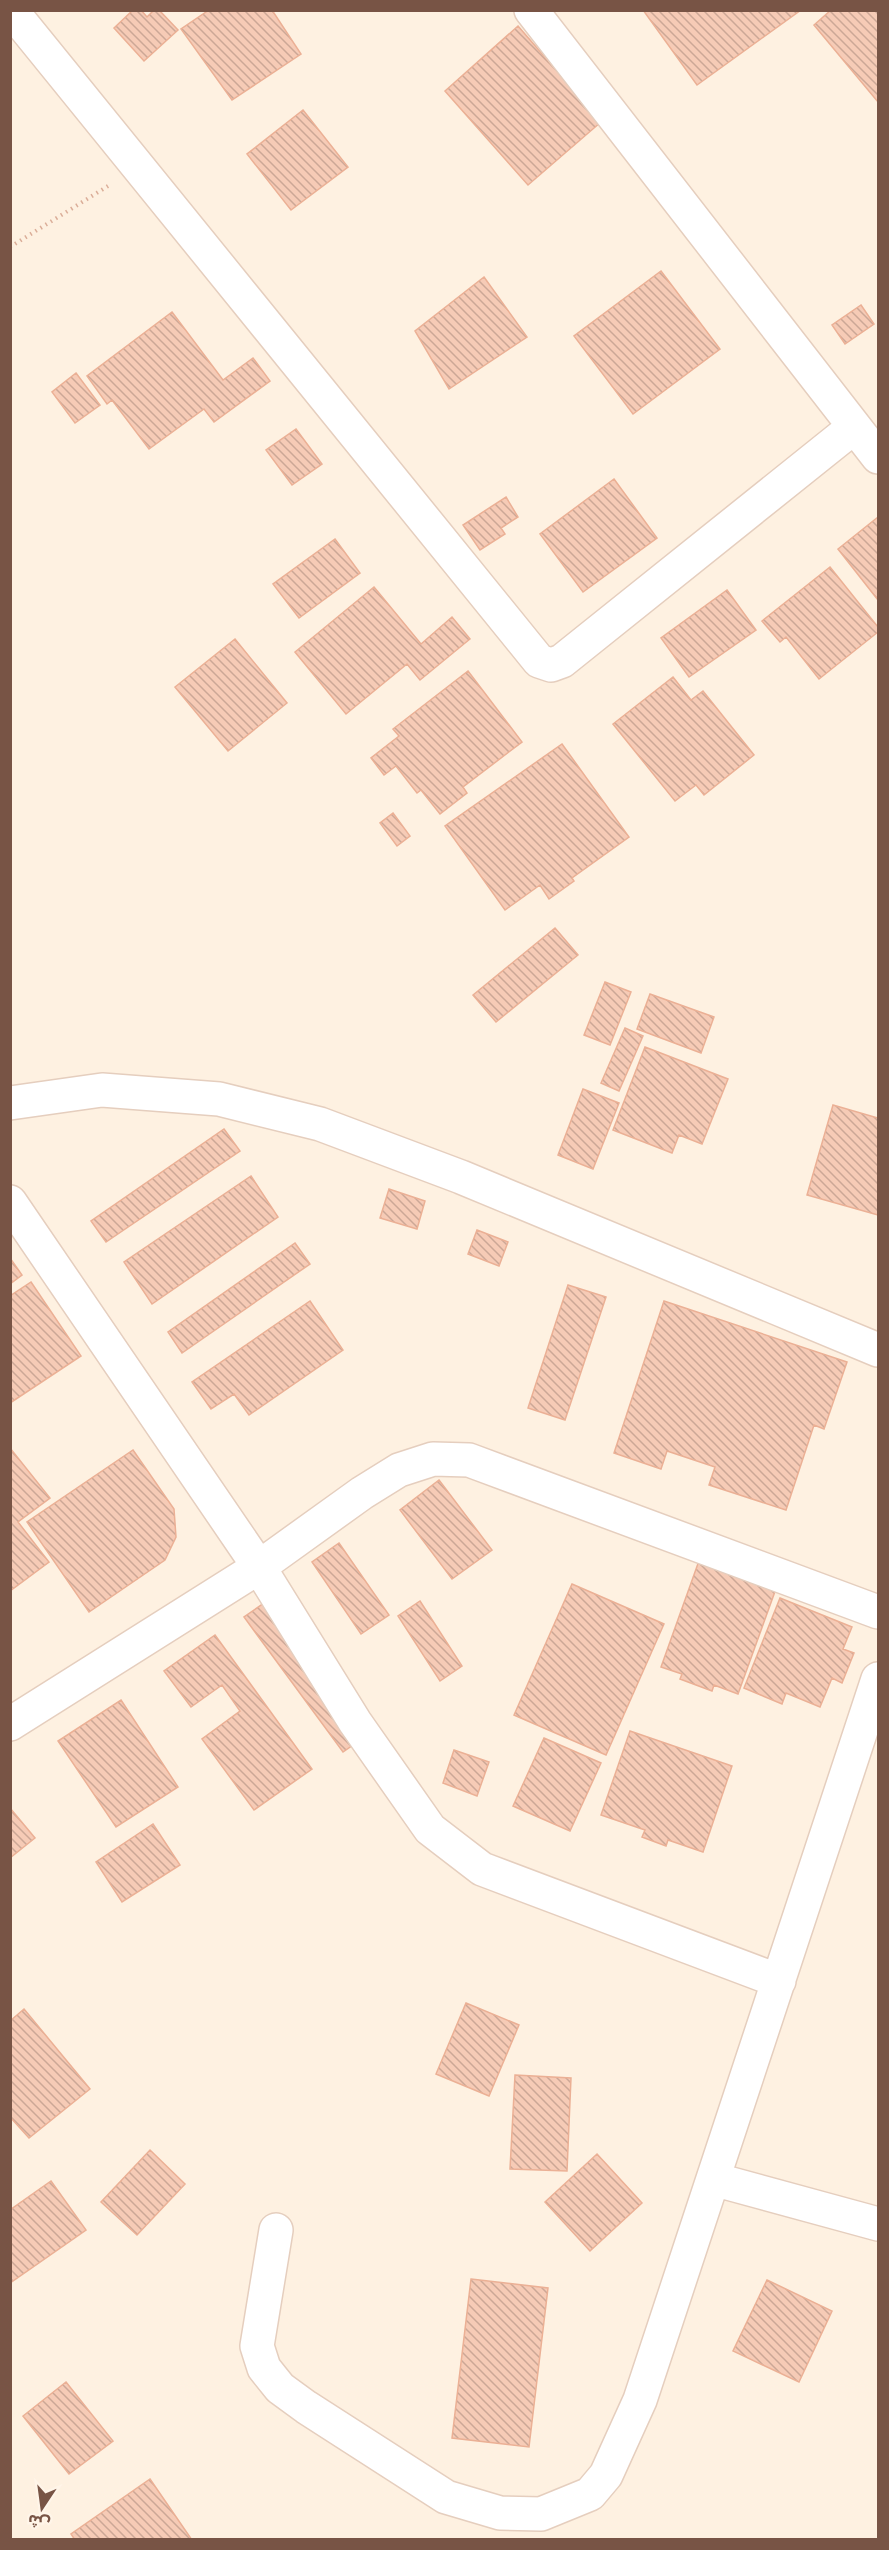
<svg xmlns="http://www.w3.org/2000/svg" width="889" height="2550" font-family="'IBM Plex Sans','Noto Sans Arabic',sans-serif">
  <defs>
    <pattern id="building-back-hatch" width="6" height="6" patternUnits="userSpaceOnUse" patternTransform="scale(1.5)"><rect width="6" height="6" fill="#f6cbb6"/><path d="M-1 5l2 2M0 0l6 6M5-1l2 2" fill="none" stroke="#cca796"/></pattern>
  </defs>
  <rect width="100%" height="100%" fill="#fef1e1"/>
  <!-- building -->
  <path fill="url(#building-back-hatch)" stroke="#ebb095" stroke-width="1.5" d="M133 10H141L147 17 154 10H159L178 30 144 61 114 28Z
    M209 10H272L301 54 232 100 181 29Z
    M643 10H801L697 85Z
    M831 10H878V102L814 25Z
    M518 26 601 122 528 185 445 91Z
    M303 110 348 167 291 210 247 154Z
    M661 271 720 349 633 414 574 336Z
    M484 277 527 337 449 389 415 331Z
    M861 305 874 324 845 344 832 325Z
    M172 312 223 380 253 358 270 381 214 422 204 409 149 449 112 400 107 404 87 376Z
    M76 373 100 405 75 423 52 392Z
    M296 429 322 464 292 485 266 450Z
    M614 479 657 538 583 592 540 534Z
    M506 497 518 517 501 528 505 534 480 550 463 525Z
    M878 517V600L838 549Z
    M335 539 360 573 299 618 273 584Z
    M830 567 878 627V632L819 679 786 637 780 642 762 621Z
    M374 587 421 644 452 617 470 639 420 680 407 664 346 714 295 652Z
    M727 590 756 630 689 677 661 638Z
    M235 639 287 703 228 751 175 687Z
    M468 671 522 742 463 787 467 793 440 814 421 790 417 793 396 766 384 775 371 758 399 736 393 729Z
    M673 677 691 700 703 691 754 755 704 795 696 785 675 801 613 724Z
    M562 744 629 837 572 878 574 881 549 899 540 885 505 910 445 826Z
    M393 813 410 836 397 846 380 823Z
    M555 928 578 955 496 1022 473 995Z
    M605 982 631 992 610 1045 584 1035Z
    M650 994 714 1017 701 1053 637 1029Z
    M625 1028 643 1036 619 1091 601 1083Z
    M645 1047 728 1079 702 1144 679 1135 672 1153 613 1130Z
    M583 1089 619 1103 593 1169 558 1155Z
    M833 1105 878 1118V1215L807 1195Z
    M224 1129 240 1151 106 1242 91 1221Z
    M251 1176 278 1217 152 1304 124 1262Z
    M389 1189 425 1201 417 1229 380 1218Z
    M477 1230 508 1242 499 1266 468 1254Z
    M295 1243 310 1264 182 1353 168 1332Z
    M10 1258 22 1275 10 1284Z
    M31 1282 81 1356 10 1403V1296Z
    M568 1285 606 1297 565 1420 528 1408Z
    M310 1301 343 1350 249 1415 234 1394 211 1409 192 1382Z
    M664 1301 847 1362 824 1429 814 1425 786 1510 709 1485 715 1467 667 1451 661 1469 614 1453Z
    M10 1448 50 1498 18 1522 49 1562 10 1591Z
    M133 1450 174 1509 176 1537 165 1560 89 1612 27 1522Z
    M439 1480 492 1550 452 1579 400 1510Z
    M339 1543 389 1615 361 1634 312 1562Z
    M700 1558 777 1586 738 1694 714 1685 712 1691 680 1679 682 1674 661 1667Z
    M572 1584 664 1624 606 1755 514 1715Z
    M780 1598 852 1627 843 1649 854 1653 842 1683 832 1678 820 1707 786 1693 782 1704 744 1688Z
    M420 1601 462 1666 440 1681 398 1616Z
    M264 1603 363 1738 343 1752 244 1617Z
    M215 1635 312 1769 254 1810 202 1739 240 1711 222 1685 191 1707 164 1671Z
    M121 1700 178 1787 116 1827 58 1741Z
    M630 1731 732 1766 703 1852 668 1840 666 1846 642 1837 645 1830 601 1815Z
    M544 1738 601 1763 570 1831 513 1806Z
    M454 1750 489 1762 477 1796 443 1783Z
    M10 1808 35 1838 10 1858Z
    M153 1824 180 1865 122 1902 96 1862Z
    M466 2003 519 2025 489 2096 436 2074Z
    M24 2009 90 2089 29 2138 10 2117V2021Z
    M515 2075 571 2078 567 2171 510 2169Z
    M150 2150 185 2184 137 2235 101 2202Z
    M597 2154 642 2203 590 2251 545 2202Z
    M51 2181 86 2230 10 2283V2210Z
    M471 2279 548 2288 529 2447 452 2438Z
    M767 2280 832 2311 799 2382 733 2351Z
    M66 2382 113 2441 69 2474 23 2416Z
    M150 2479 192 2540H75L71 2534Z"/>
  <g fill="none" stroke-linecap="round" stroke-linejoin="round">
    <defs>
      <path id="minor" d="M11 10 539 661 551 665 562 661 854 427
        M531 10 878 457
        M10 1103 102 1090 219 1099 320 1124 461 1177 878 1350
        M10 1202 259 1567 355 1722 430 1829 482 1869 779 1981
        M10 1724 259 1567 362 1493 399 1470 433 1459 469 1460 878 1612
        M713 2179 878 2224
        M276 2230 257 2346 264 2368 280 2388 306 2407 446 2497 500 2513 541 2514 590 2494 606 2475 640 2400 878 1679"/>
    </defs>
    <!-- minor casing -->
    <use href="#minor" stroke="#e5cebe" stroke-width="36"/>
    <!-- path -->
    <path stroke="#dbae99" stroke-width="4" stroke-dasharray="1.5 4.5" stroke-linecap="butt" d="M10 247 108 186"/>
    <!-- minor -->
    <use href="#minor" stroke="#fff" stroke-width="33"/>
  </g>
  <!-- border -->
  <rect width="889" height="2550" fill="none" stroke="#785445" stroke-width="24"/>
  <!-- north arrow -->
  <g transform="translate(42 2508) rotate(193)" stroke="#fff5e9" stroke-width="4.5" paint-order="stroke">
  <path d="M0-4.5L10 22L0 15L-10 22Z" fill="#785445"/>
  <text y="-9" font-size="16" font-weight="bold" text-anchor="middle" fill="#785445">ش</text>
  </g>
</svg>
